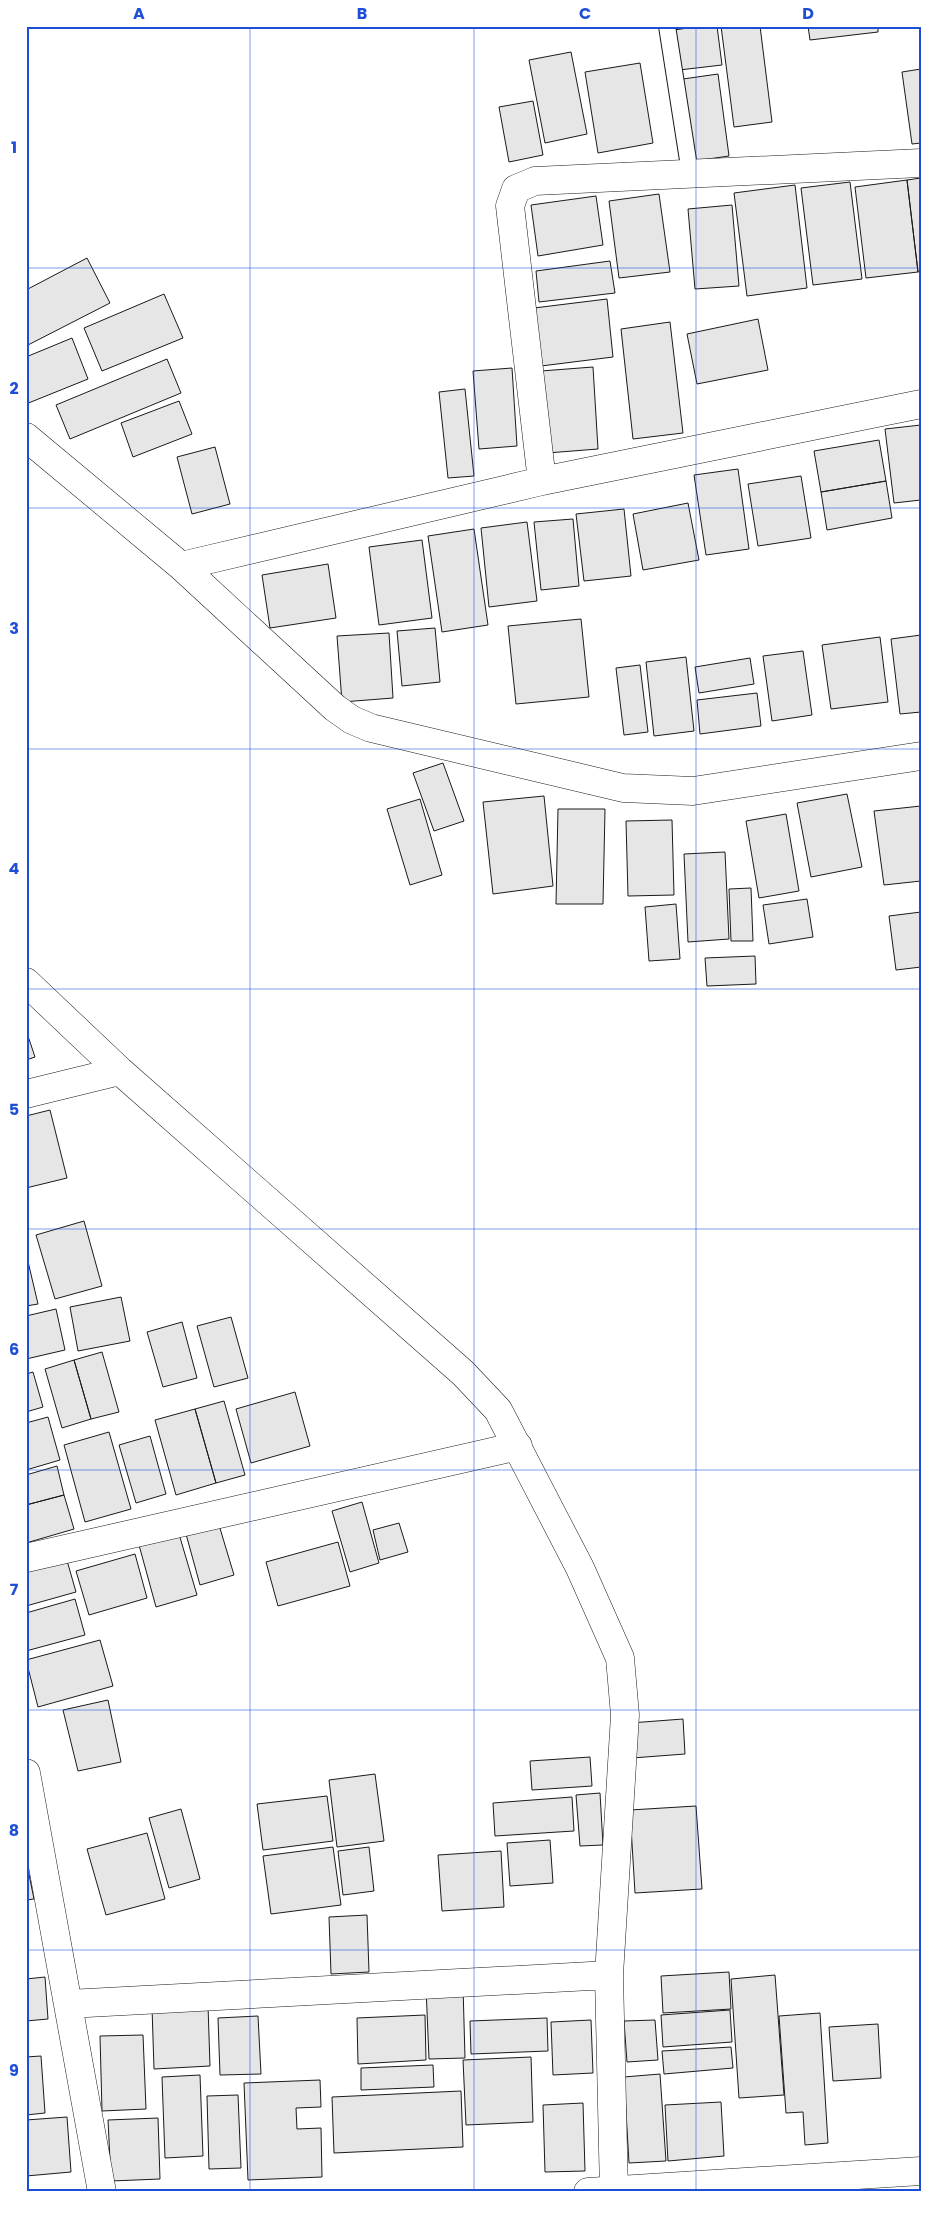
<svg xmlns="http://www.w3.org/2000/svg" width="947" height="2218" font-family="Poppins,sans-serif">
  <rect width="100%" height="100%" fill="#fff"/>
  <!-- building -->
  <path fill="#e6e6e6" stroke="#1a1a1a" d="M702 26H717L722 65 679 70 674 30Z
    M721 26H760L772 122 734 127Z
    M808 26H878V32L810 40Z
    M571 52 587 134 545 143 529 60Z
    M640 63 653 143 598 153 585 72Z
    M921 69V143L912 144 902 72Z
    M718 74 729 156 694 161 683 79Z
    M533 101 543 155 509 162 499 107Z
    M921 178V271L918 272 907 180Z
    M907 180 918 272 866 278 855 187Z
    M850 182 862 279 813 285 801 188Z
    M795 185 807 288 747 296 734 193Z
    M659 194 670 272 619 278 609 201Z
    M596 196 603 245 538 256 531 205Z
    M732 205 739 286 695 289 688 209Z
    M87 258 110 303 26 346V290Z
    M610 261 615 293 539 302 536 271Z
    M164 294 183 338 102 371 84 328Z
    M607 299 613 357 541 366 534 308Z
    M758 319 768 370 697 384 687 334Z
    M670 322 683 433 633 439 621 329Z
    M72 338 88 379 26 404V357Z
    M167 359 181 393 70 439 56 405Z
    M593 367 598 449 547 453 541 371Z
    M512 368 517 446 479 449 473 371Z
    M465 389 474 476 448 478 439 392Z
    M179 401 192 434 133 457 121 423Z
    M921 425V500L894 503 885 429Z
    M879 440 886 481 821 492 814 451Z
    M215 447 230 504 192 514 177 457Z
    M738 469 749 549 706 555 694 475Z
    M801 476 811 538 758 546 748 484Z
    M886 481 892 518 827 530 821 492Z
    M688 503 699 560 643 570 633 514Z
    M624 509 631 576 584 581 576 514Z
    M573 519 579 586 541 590 534 522Z
    M527 522 537 601 489 607 481 528Z
    M474 529 488 625 442 632 428 536Z
    M422 540 432 618 379 625 369 547Z
    M328 564 336 618 270 628 262 575Z
    M581 619 589 697 516 704 508 626Z
    M435 628 440 682 402 686 397 631Z
    M389 633 393 698 342 702 337 636Z
    M921 635V712L900 714 891 639Z
    M880 637 888 702 831 709 822 645Z
    M803 651 812 715 772 721 763 656Z
    M686 657 694 731 654 736 646 662Z
    M750 658 754 684 699 693 695 667Z
    M640 665 648 732 624 735 616 668Z
    M757 693 761 726 700 734 697 700Z
    M443 763 464 821 434 831 413 773Z
    M847 794 862 867 811 877 797 803Z
    M544 796 553 886 493 894 483 802Z
    M420 799 442 875 410 885 387 809Z
    M921 806V881L884 885 874 811Z
    M558 809H605L603 904H556Z
    M786 814 799 891 759 898 746 821Z
    M672 820 674 895 628 896 626 821Z
    M725 852 729 939 688 942 684 854Z
    M751 888 753 941H731L729 889Z
    M807 899 813 937 769 944 763 905Z
    M676 904 680 959 649 961 645 907Z
    M921 912V967L896 970 889 916Z
    M755 956 756 984 707 986 705 958Z
    M26 1030 35 1057 26 1060Z
    M50 1110 67 1178 26 1188V1116Z
    M84 1221 102 1286 55 1299 36 1235Z
    M26 1253 38 1304 26 1306Z
    M121 1297 130 1341 78 1351 70 1307Z
    M56 1309 65 1350 26 1359V1316Z
    M231 1317 248 1378 214 1387 197 1326Z
    M182 1322 197 1378 163 1387 147 1332Z
    M102 1352 119 1412 91 1419 74 1360Z
    M74 1360 91 1419 62 1428 45 1369Z
    M33 1372 43 1407 26 1412V1374Z
    M295 1392 310 1446 251 1463 236 1409Z
    M224 1401 245 1475 216 1483 195 1409Z
    M195 1409 216 1483 176 1495 155 1420Z
    M48 1417 60 1460 26 1470V1423Z
    M109 1432 131 1509 85 1522 64 1445Z
    M150 1436 166 1494 136 1503 119 1445Z
    M57 1466 64 1495 26 1505V1475Z
    M64 1495 74 1529 26 1543V1505Z
    M362 1502 379 1563 350 1572 332 1511Z
    M399 1523 408 1552 380 1560 373 1530Z
    M219 1525 234 1575 200 1585 186 1534Z
    M179 1534 197 1595 156 1607 139 1545Z
    M338 1542 350 1586 278 1606 266 1562Z
    M135 1554 147 1598 89 1615 76 1571Z
    M66 1557 76 1592 26 1606V1569Z
    M75 1599 85 1635 26 1651V1613Z
    M100 1640 113 1686 38 1707 26 1660Z
    M108 1700 121 1762 78 1771 63 1710Z
    M683 1719 685 1754 632 1758 630 1723Z
    M590 1757 592 1786 532 1790 530 1761Z
    M375 1774 384 1841 337 1847 329 1780Z
    M600 1793 603 1845 580 1846 576 1795Z
    M327 1796 333 1841 263 1850 257 1804Z
    M572 1797 574 1831 495 1836 493 1803Z
    M696 1806 702 1889 635 1893 630 1810Z
    M181 1809 200 1879 169 1888 149 1818Z
    M147 1833 165 1899 106 1915 87 1849Z
    M550 1840 553 1883 510 1886 507 1843Z
    M333 1847 341 1905 271 1914 263 1856Z
    M369 1847 374 1891 343 1895 338 1851Z
    M501 1851 504 1907 442 1911 438 1855Z
    M26 1860 34 1899 26 1900Z
    M367 1915 369 1972 331 1974 329 1917Z
    M729 1972 731 2009 663 2013 661 1976Z
    M775 1975 784 2095 739 2098 731 1979Z
    M45 1977 48 2019 26 2021V1979Z
    M463 1986 465 2058 429 2059 426 1987Z
    M208 2005 210 2066 154 2069 152 2007Z
    M730 2010 732 2042 663 2047 661 2015Z
    M820 2013 828 2143 805 2145 803 2112 786 2113 779 2016Z
    M425 2015 426 2060 358 2064 357 2018Z
    M258 2016 261 2074 220 2075 218 2018Z
    M547 2018 548 2051 471 2054 470 2021Z
    M591 2020 593 2073 553 2075 551 2022Z
    M655 2020 658 2060 627 2062 624 2021Z
    M878 2024 881 2078 833 2081 829 2027Z
    M143 2035 146 2109 102 2111 100 2036Z
    M731 2047 733 2068 664 2074 662 2051Z
    M41 2056 45 2113 26 2115V2057Z
    M531 2057 533 2122 466 2125 463 2060Z
    M433 2065 434 2087 361 2090V2068Z
    M660 2074 666 2161 629 2163 624 2077Z
    M200 2075 203 2156 165 2158 162 2077Z
    M320 2080 321 2107 296 2108 297 2129 321 2128 322 2177 248 2180 244 2083Z
    M461 2091 463 2147 334 2153 332 2097Z
    M238 2095 241 2168 209 2169 207 2096Z
    M721 2102 724 2156 668 2161 665 2105Z
    M583 2103 585 2171 545 2172 543 2105Z
    M67 2117 71 2172 26 2176V2120Z
    M158 2118 160 2179 111 2181 108 2120Z"/>
  <g fill="none" stroke-linecap="round" stroke-linejoin="round">
    <defs>
      <path id="lane" d="M667 26 690 173"/>
      <path id="street" d="M26 437 181 566 542 481 921 404
        M542 481 510 206 516 189 535 181 921 163
        M181 566 335 708 352 720 371 728 623 788 693 791 921 756
        M26 982 120 1071 463 1373 498 1410 580 1568 620 1658 625 1715 609 1975 614 2192
        M26 1094 120 1071
        M26 1558 518 1446
        M26 1773 102 2192
        M68 2004 609 1975
        M588 2192 921 2171"/>
    </defs>
    <!-- lane casing -->
    <use href="#lane" stroke="#1a1a1a" stroke-width="18"/>
    <!-- street casing -->
    <use href="#street" stroke="#1a1a1a" stroke-width="29"/>
    <!-- lane -->
    <use href="#lane" stroke="#fff" stroke-width="16"/>
    <!-- street -->
    <use href="#street" stroke="#fff" stroke-width="28"/>
  </g>
  <!-- grid -->
  <path fill="none" stroke="#1d4ed8" stroke-width="1" stroke-opacity="0.55" d="M250 26V2192M474 26V2192M696 26V2192M26 268H921M26 508H921M26 749H921M26 989H921M26 1229H921M26 1470H921M26 1710H921M26 1950H921"/>
  <!-- border -->
  <rect width="947" height="2218" fill="none" stroke="#ffffff" stroke-width="55"/>
  <rect x="28" y="28" width="892" height="2162" fill="none" stroke="#1d4ed8" stroke-width="2"/>
  <g font-size="16" text-anchor="middle" font-weight="bold" fill="#1d4ed8">
    <text x="139" y="19">A</text>
    <text x="362" y="19">B</text>
    <text x="585" y="19">C</text>
    <text x="808" y="19">D</text>
    <text x="14" y="153">1</text>
    <text x="14" y="394">2</text>
    <text x="14" y="634">3</text>
    <text x="14" y="874">4</text>
    <text x="14" y="1115">5</text>
    <text x="14" y="1355">6</text>
    <text x="14" y="1595">7</text>
    <text x="14" y="1836">8</text>
    <text x="14" y="2076">9</text>
  </g>
</svg>
